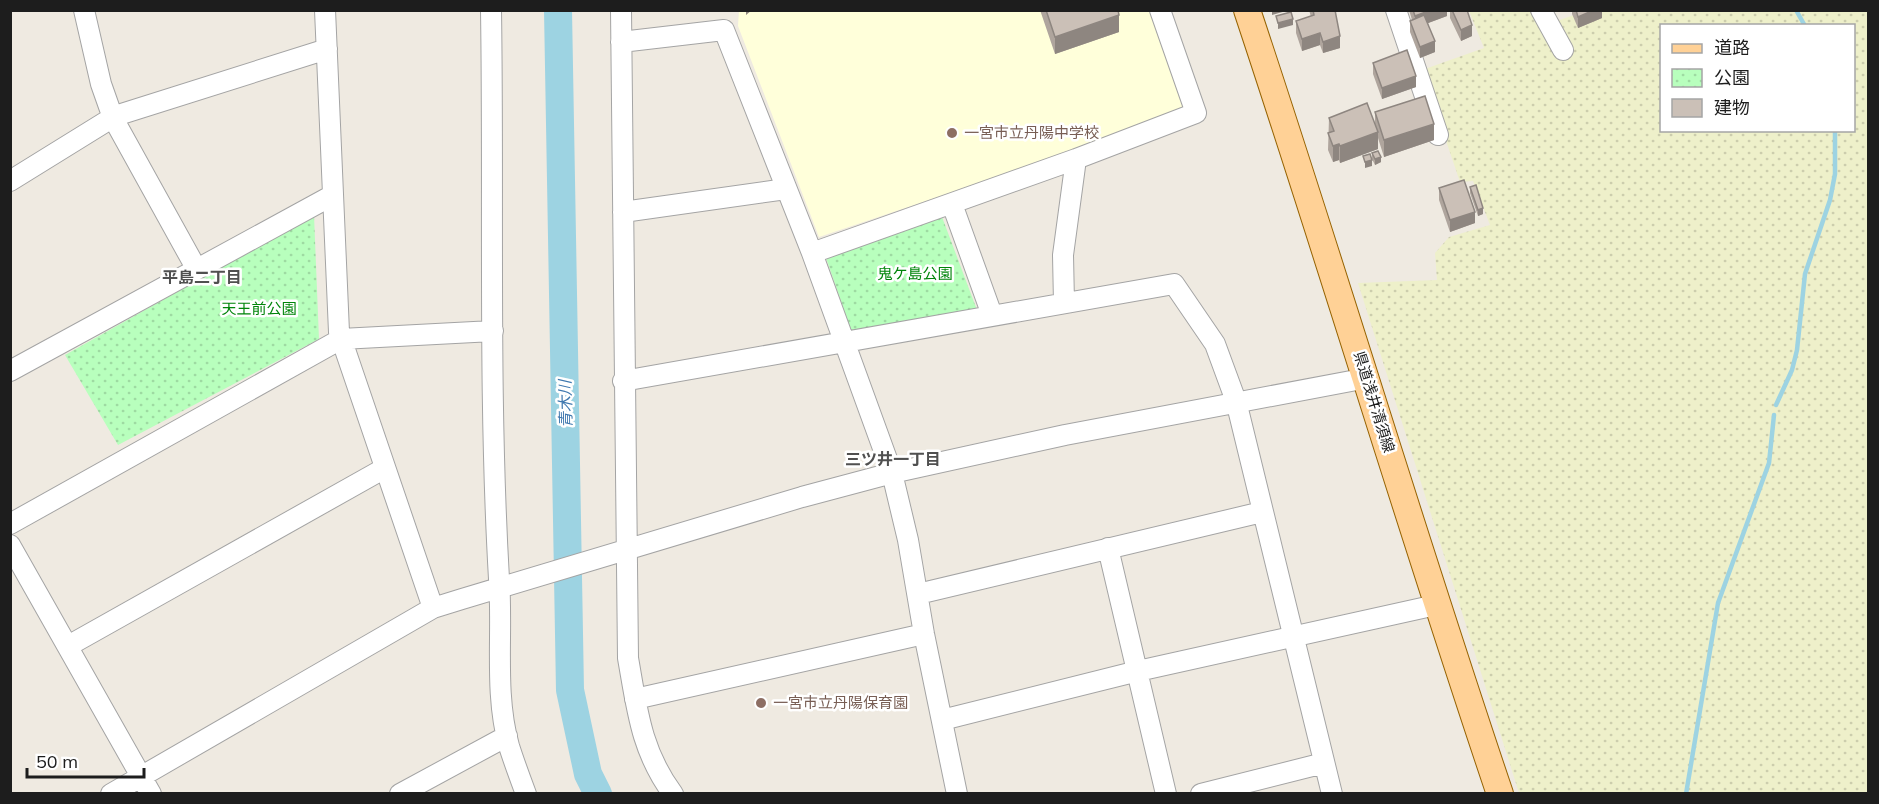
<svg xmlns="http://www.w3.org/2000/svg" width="1879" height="804" font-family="Mulish,'Noto Sans JP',sans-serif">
  <defs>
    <pattern id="farmland-dots" width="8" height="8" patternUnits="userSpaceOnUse" patternTransform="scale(1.5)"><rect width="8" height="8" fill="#eef0ca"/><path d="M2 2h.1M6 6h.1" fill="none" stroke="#cccdad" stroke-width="1.8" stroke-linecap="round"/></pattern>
    <pattern id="park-dots" width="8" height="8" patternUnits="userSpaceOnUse" patternTransform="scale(1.5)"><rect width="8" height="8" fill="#b8ffbd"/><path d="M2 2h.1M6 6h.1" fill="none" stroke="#9edaa2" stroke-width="1.8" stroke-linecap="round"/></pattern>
  </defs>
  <rect width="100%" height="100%" fill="#efeae1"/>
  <!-- education -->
  <path fill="#ffffda" d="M739 10 1162 11 1199 109 819 237 738 26Z"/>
  <!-- farmland -->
  <path fill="url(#farmland-dots)" fill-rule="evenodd" d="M1469 11H1536L1543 26 1585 11H1868V793H1519L1358 283 1437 280 1435 253 1449 237 1490 225 1473 181 1460 182 1422 70 1484 48ZM1662 26H1854V130H1662Z"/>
  <!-- park -->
  <path fill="url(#park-dots)" d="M314 215 319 339 118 445 65 355Z
    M942 217 977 310 851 330 826 258Z"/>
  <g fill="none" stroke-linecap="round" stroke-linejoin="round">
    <!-- stream -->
    <path stroke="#9dd3e2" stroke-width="4.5" d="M1796 10 1805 26
      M1776 405 1792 370 1797 350 1805 274 1830 200 1835 174V130
      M1686 794 1718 603 1769 463 1774 415"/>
    <!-- river -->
    <path stroke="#9dd3e2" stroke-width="28" d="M558 10 570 690 588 774 598 794"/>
    <defs>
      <path id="minor" d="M84 10 101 84 113 118 196 268
        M325 10 339 332 433 608
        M491 10C494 200 488 390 499 579 503 634 494 693 509 746 514 762 520 778 526 794
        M621 10 628 658C637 709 641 751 673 794
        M1396 10 1438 135
        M1541 10 1563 50
        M621 42 724 30 812 253 892 473 908 540 924 634 957 794
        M1076 159 1196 113 1160 10
        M10 181 115 116 327 49
        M952 204 992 315
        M623 212 786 189
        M812 253 1076 159 1063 255 1064 303
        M10 371 333 195
        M623 381 1174 284 1215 344 1236 401 1332 794
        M10 524 341 339 493 331
        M10 545 151 794
        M1108 548 1166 794
        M918 594 1262 512
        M68 646 385 468
        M635 699 924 634
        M942 720 1138 671 1436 605
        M111 794 433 608 462 599 802 497 892 473 1065 435 1367 378
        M400 794 507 736
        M1201 794 1324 763"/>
      <path id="major" d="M1247 10C1334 271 1412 534 1500 794"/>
    </defs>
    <!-- minor casing -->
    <use href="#minor" stroke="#a4a4a4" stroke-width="22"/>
    <!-- major casing -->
    <use href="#major" stroke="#956200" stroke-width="28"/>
    <!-- minor -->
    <use href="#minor" stroke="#fff" stroke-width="20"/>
    <!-- major -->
    <use href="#major" stroke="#ffd196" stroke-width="26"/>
  </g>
  <!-- wall -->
  <path fill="#afa59d" d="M1040 10H1118L1119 32 1055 54Z
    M1309 10H1336L1335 14 1340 48 1323 53 1320 45 1302 51 1296 33V21L1311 17Z
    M1409 10H1467L1472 36 1461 41 1450 18V11L1447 12V16L1428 23 1435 52 1420 58 1410 32V21L1412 20Z
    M1572 10H1602V18L1578 28 1572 14Z
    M1373 63 1416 87 1382 99 1373 74Z
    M1375 112 1434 140 1384 157 1378 138V149L1340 163 1339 160 1333 162 1328 150 1329 118 1375 124Z
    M1372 153 1381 162 1375 165 1372 159Z
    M1470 187 1483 214 1478 216 1470 193Z
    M1439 188 1475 223 1450 232 1439 200Z"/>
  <!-- shaded-wall -->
  <path fill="#8e8680" d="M746 10H752L746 15Z
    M1272 10H1286V11L1272 15Z
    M1431 10 1450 11 1447 12V16L1415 28V16Z
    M1594 10H1602V18L1578 28V17Z
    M1119 15V32L1055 54V37Z
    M1293 19V25L1278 29V23Z
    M1472 25V36L1461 41V30Z
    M1320 33V45L1302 51V39Z
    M1340 36V48L1323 53V42Z
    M1435 41V52L1420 58V47Z
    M1416 76V87L1382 99V88Z
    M1434 124V140L1384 157V140Z
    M1378 132V149L1340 163V146Z
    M1339 144V160L1333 162V146Z
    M1381 157V162L1375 165V159Z
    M1372 160V166L1365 168V162Z
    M1483 208V214L1478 216V210Z
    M1475 212V223L1450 232V220Z"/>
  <!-- building -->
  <path fill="#cbc0b7" stroke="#8e8680" stroke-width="1.5" d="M1046 10H1118L1119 15 1055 37Z
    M1313 10H1335L1340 36 1323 42 1320 33 1302 39 1296 21 1314 15Z
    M1413 10H1431L1415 16Z
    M1452 10H1467L1472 25 1461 30Z
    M1576 10H1594L1578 17Z
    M1291 12 1293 19 1278 23 1276 16Z
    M1424 15 1435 41 1420 47 1410 21Z
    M1407 50 1416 76 1382 88 1373 63Z
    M1425 96 1434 124 1384 140 1375 112Z
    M1367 103 1378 132 1340 146 1339 144 1333 146 1328 133 1334 131 1329 118Z
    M1378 151 1381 157 1375 159 1372 153Z
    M1370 154 1372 160 1365 162 1363 156Z
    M1464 180 1475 212 1450 220 1439 188Z
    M1476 185 1483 208 1478 210 1470 187Z"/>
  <!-- markers -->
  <g fill="#8d6e63" stroke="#fff" stroke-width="2">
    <circle cx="952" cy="133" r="6"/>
    <circle cx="761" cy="703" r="6"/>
  </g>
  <g text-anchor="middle" stroke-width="5" stroke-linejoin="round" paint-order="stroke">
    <!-- education labels -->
    <g font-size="15" fill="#785e54" stroke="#fff" text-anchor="start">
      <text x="964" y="138">一宮市立丹陽中学校</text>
      <text x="773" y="708">一宮市立丹陽保育園</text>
    </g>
    <!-- park labels -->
    <g font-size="15" fill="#00850a" stroke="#fff">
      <text x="915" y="279">鬼ケ島公園</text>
      <text x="259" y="314">天王前公園</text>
    </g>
    <!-- street labels -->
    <g font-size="15" fill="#1d1d1d" stroke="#fff">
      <text transform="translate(1374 402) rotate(73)" y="5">県道浅井清須線</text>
    </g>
    <!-- neighbourhood labels -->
    <g font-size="16" font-weight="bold" fill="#505050" stroke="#fff">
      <text x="202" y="283">平島二丁目</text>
      <text x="893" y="465">三ツ井一丁目</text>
    </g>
    <!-- water labels -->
    <g font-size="16" font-style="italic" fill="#3e77ae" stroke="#fff">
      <text transform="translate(565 404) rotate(-91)" y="6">青木川</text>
    </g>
  </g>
  <!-- border -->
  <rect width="1879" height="804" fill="none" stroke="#1d1d1d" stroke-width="24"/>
  <!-- legend -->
  <rect x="1660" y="24" width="195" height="108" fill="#ffffff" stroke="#a5a5a5" stroke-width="1.5"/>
  <rect x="1672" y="44" width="30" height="9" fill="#ffd196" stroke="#a5a5a5" stroke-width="1.5"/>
  <text x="1714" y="54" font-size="18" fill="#1d1d1d">道路</text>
  <rect x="1672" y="69" width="30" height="18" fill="url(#park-dots)" stroke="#a5a5a5" stroke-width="1.5"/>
  <text x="1714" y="84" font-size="18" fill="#1d1d1d">公園</text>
  <rect x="1672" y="99" width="30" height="18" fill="#cbc0b7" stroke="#a5a5a5" stroke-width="1.5"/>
  <text x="1714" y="114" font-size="18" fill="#1d1d1d">建物</text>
  <!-- scale -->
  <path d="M27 768v9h117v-9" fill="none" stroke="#1d1d1d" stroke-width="3"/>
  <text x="36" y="768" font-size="18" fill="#1d1d1d" stroke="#ffffff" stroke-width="4.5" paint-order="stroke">50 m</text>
</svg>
